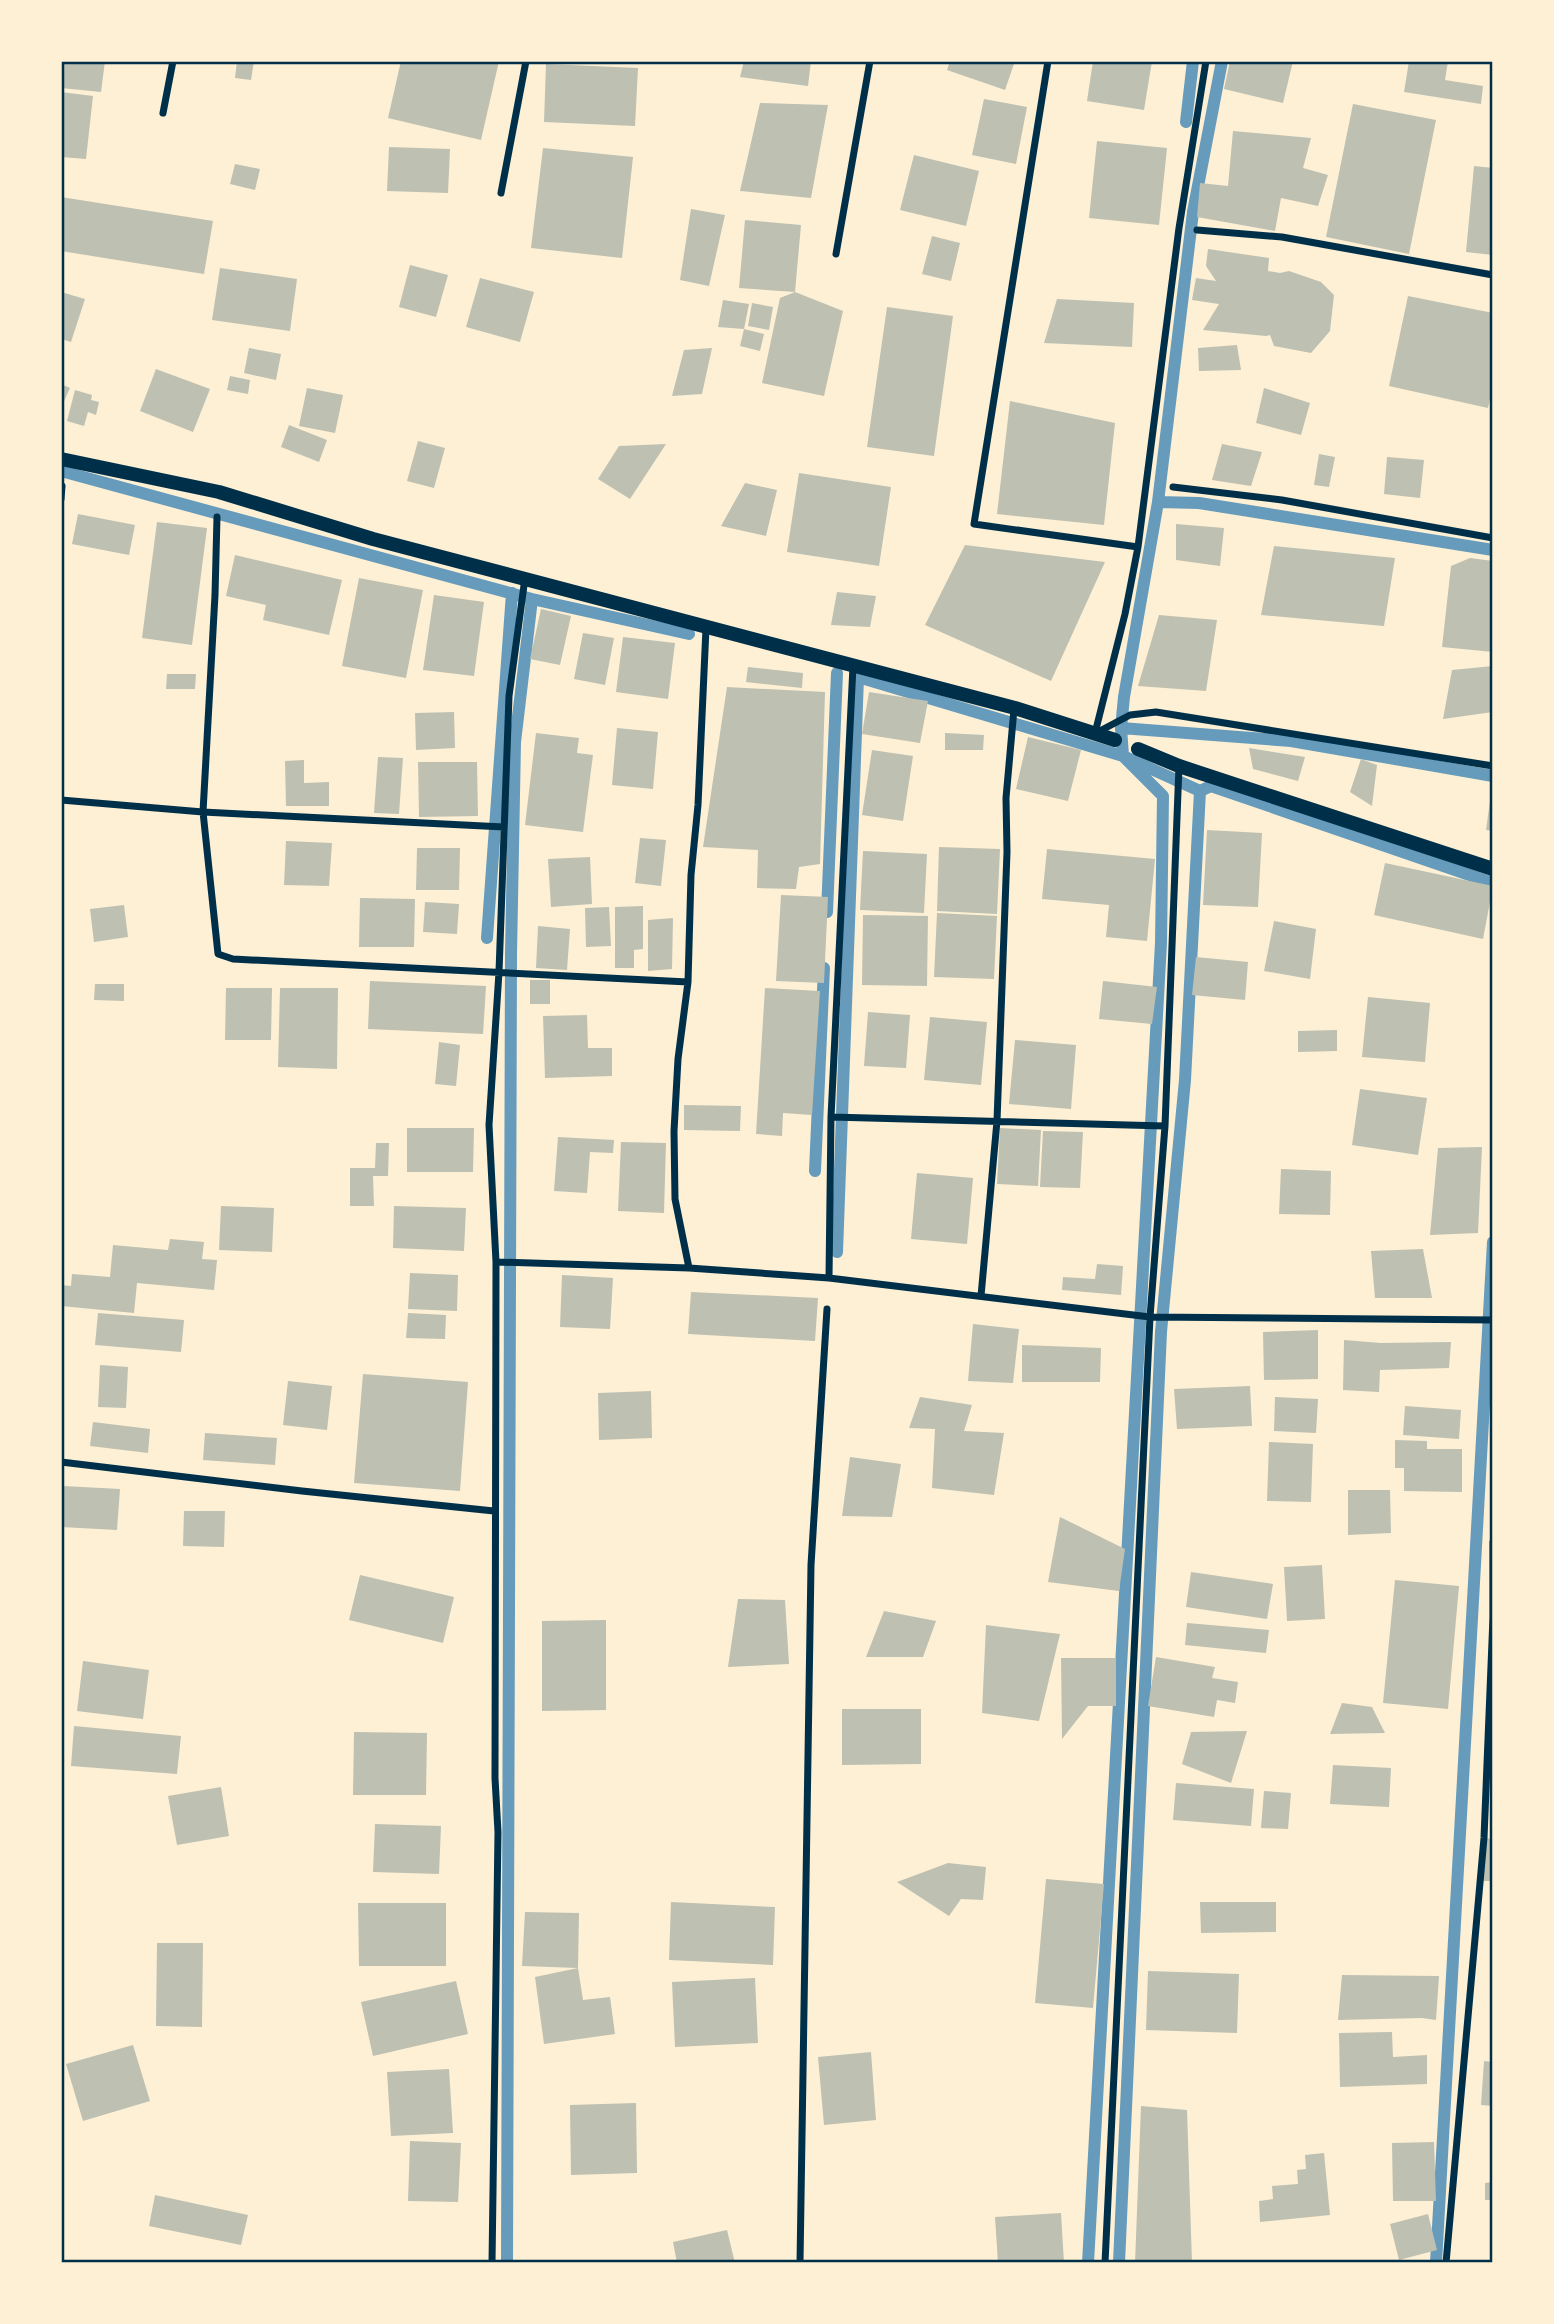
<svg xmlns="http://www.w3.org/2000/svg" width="1554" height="2324" font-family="'IBM Plex Sans',sans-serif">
  <rect width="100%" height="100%" fill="#fdf0d5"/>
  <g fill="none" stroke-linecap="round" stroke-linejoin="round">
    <!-- stream -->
    <path stroke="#669bbc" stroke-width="12" d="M1222 61 1193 212 1158 502 1124 697 1121 728 1123 756 1200 791 1211 786 1493 883
      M1186 122 1193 61
      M61 471 532 599
      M1158 502 1199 503 1493 550
      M1121 728 1291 741 1493 776
      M827 912 837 673
      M487 938 512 593
      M815 1171 824 968
      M837 1252 858 677 1123 756 1163 796 1161 943 1088 2263
      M507 2263 511 954 515 742 532 599 689 634
      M1119 2263 1161 1332 1185 1080 1200 791
      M1436 2263 1493 1242"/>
  </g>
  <!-- building -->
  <path fill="#bec0b2" d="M61 61H105L101 92 61 88Z
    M237 61H254L251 80 235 78Z
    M401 61H499L481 140 388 118Z
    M744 61H811L808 86 740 77Z
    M950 61H1015L1005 90 947 70Z
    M1093 61H1152L1144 110 1087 101Z
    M1230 61H1293L1283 103 1224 89Z
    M1409 61H1448L1445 80 1483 86 1481 104 1404 92Z
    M546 64 638 68 635 126 544 122Z
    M61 92 93 96 86 159 61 157Z
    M984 99 1027 107 1016 164 972 155Z
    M760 103 828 105 811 198 740 191Z
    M1353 104 1436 120 1409 254 1326 237Z
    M1233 131 1311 138 1303 168 1328 175 1318 206 1281 198 1275 231 1197 217 1200 183 1228 186Z
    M1097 141 1167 148 1159 225 1089 218Z
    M389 147 450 149 448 193 387 191Z
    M543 148 633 157 622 258 531 248Z
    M914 155 979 171 966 226 900 210Z
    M235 164 260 169 255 190 230 184Z
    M1474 166 1493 168V255L1466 252Z
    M61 197 213 221 204 274 61 251Z
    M691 209 725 215 709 286 680 280Z
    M745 220 801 225 795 292 739 288Z
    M932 236 960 243 951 281 922 274Z
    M1208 249 1269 258 1268 271 1280 273 1289 271 1321 282 1334 295 1330 331 1311 353 1274 346 1270 335 1266 336 1203 330 1219 304 1192 300 1196 278 1216 281 1206 266Z
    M410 265 448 275 436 317 399 307Z
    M220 268 297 279 290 331 212 320Z
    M480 278 534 292 520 342 466 327Z
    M61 292 85 299 71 342 61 339Z
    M795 292 843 311 824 396 762 383 780 298Z
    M1408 296 1493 313V385L1488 408 1389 386Z
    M1057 299 1134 303 1132 347 1044 343Z
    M723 300 749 304 744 329 718 327Z
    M752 303 773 307 769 330 748 326Z
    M887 307 953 316 934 456 867 447Z
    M744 329 764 334 760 351 740 346Z
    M1237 345 1241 370 1199 371 1198 348Z
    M249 348 281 354 276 380 244 373Z
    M712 348 702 394 672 396 684 350Z
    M156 369 210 389 193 432 140 411Z
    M230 376 250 380 248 394 227 390Z
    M61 384 70 388 61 408Z
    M307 388 343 395 335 433 299 426Z
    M1264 388 1310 403 1301 435 1256 423Z
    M75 390 92 395 91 400 99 402 96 415 88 412 84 426 67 421Z
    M1010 401 1115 423 1104 525 997 514Z
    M289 425 327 440 319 462 281 447Z
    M418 441 445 448 434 488 407 481Z
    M666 444 630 499 598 479 619 446Z
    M1222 444 1262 452 1251 486 1212 480Z
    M1319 454 1335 457 1329 487 1314 485Z
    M1387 457 1424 460 1420 498 1384 494Z
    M799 473 891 487 879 566 787 552Z
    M745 483 777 490 766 536 721 526Z
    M78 514 135 525 129 555 72 544Z
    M157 522 207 528 192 645 142 638Z
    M1176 524 1224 528 1220 566 1176 560Z
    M965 545 1105 562 1051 681 925 625Z
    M1274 546 1395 558 1384 626 1261 615Z
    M235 555 342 580 329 635 263 620 266 605 226 596Z
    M1470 558 1493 561V652L1442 647 1451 566Z
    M359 578 423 590 406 678 342 666Z
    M837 592 876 596 870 627 831 625Z
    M434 595 484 602 474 676 423 670Z
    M541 609 571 616 560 665 530 659Z
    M1159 615 1217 620 1206 691 1138 686Z
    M583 633 614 638 605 685 574 679Z
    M623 637 675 643 668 699 616 692Z
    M1493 666V712L1443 719 1452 670Z
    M748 667 803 673 802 688 746 682Z
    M167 674H196L195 689H166Z
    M727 687 825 692 820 864 799 867 796 889 757 888 758 850 703 847Z
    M869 692 928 701 920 743 862 734Z
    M454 712 455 748 416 750 415 713Z
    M617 728 658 732 653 789 612 785Z
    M536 733 579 738 577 753 593 755 583 832 525 825Z
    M945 733 984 735 983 750H945Z
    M1028 737 1081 750 1068 801 1016 789Z
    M1249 748 1305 757 1298 781 1253 769Z
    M872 750 913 756 903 821 862 815Z
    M378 757 403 758 399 814 374 813Z
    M1361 759 1377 765 1372 806 1350 792Z
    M304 760V783L329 782V806H286L285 761Z
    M418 762H477L478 816 419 817Z
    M1491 794H1493V831L1486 830Z
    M1207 830 1262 833 1258 907 1203 905Z
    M640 838 666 840 661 886 635 883Z
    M286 841 332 843 329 886 284 885Z
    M939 847 1000 849 997 914 937 911Z
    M417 848H460L459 890H416Z
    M1047 849 1155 859 1147 941 1106 937 1109 905 1042 899Z
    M863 851 927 854 924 913 860 910Z
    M590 857 592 904 551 907 548 859Z
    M1385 863 1493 886 1483 939 1374 915Z
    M781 895 828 897 824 983 776 981Z
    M360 898 415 899 414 947H359Z
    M425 902 459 904 457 934 423 932Z
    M124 905 128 937 94 942 90 909Z
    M643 906V949L634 950V968H615V907Z
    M609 907 611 946 586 947 585 908Z
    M937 913 997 916 994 979 934 977Z
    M863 915 928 916 927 986 862 985Z
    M673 918 672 969 648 971V920Z
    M1274 921 1316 929 1310 979 1264 971Z
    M538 926 570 929 567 970 536 968Z
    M1196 957 1248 962 1245 1000 1192 995Z
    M530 980H550V1004H530Z
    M370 981 486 986 483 1034 368 1029Z
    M1103 981 1157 987 1152 1024 1099 1019Z
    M95 984H124V1001L94 1000Z
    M226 988H272L271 1040H225Z
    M280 988H338L337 1069 278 1067Z
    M765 988 820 991 812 1115 783 1113 782 1136 756 1134Z
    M1368 997 1430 1003 1425 1062 1362 1057Z
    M868 1012 910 1015 906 1068 864 1066Z
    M587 1015 588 1048H612V1076L545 1078 543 1016Z
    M930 1017 987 1022 981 1085 924 1080Z
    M1337 1030V1051L1298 1052V1031Z
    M1015 1040 1076 1045 1071 1109 1009 1104Z
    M439 1042 460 1045 456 1086 435 1084Z
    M1360 1089 1427 1098 1418 1155 1352 1145Z
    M684 1105 741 1106 740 1131 684 1130Z
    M407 1128H474L473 1172H407Z
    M1000 1128 1041 1130 1038 1186 997 1184Z
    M1043 1131 1083 1132 1080 1188 1040 1187Z
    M558 1137 614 1140 613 1153 590 1152 587 1193 554 1191Z
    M621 1142 666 1143 664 1213 618 1211Z
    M376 1143H389L388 1176H373L374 1206H350V1168H375Z
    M1482 1147 1478 1233 1430 1235 1438 1148Z
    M1281 1169 1331 1171 1330 1215 1279 1214Z
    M917 1173 973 1178 967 1244 911 1239Z
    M221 1206 274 1208 272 1252 219 1250Z
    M394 1206 466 1208 464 1251 393 1248Z
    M170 1239 204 1242 202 1259 217 1260 214 1290 137 1283 134 1313 61 1306V1285L71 1286 72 1274 110 1277 113 1245 168 1250Z
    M1423 1249 1432 1298H1375L1371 1251Z
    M1097 1264 1123 1266 1121 1295 1062 1290 1063 1277 1095 1279Z
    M410 1273 458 1275 457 1311 408 1309Z
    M562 1275 613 1278 610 1329 560 1327Z
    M691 1292 818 1298 815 1341 688 1334Z
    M98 1313 184 1320 181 1352 95 1345Z
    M408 1313 446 1315 445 1339 406 1338Z
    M973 1324 1019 1329 1013 1383 968 1381Z
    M1318 1330V1379L1264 1380 1263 1332Z
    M1344 1340 1381 1343 1451 1342 1449 1368 1380 1370 1379 1392 1343 1390Z
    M1022 1345 1101 1348 1100 1382H1022Z
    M100 1365 128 1367 126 1408 98 1407Z
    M363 1374 468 1382 460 1491 354 1483Z
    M288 1381 332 1386 327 1430 283 1425Z
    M1250 1386 1252 1426 1177 1429 1174 1389Z
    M651 1391 652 1438 599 1440 598 1393Z
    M920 1397 972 1405 964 1431 1004 1433 994 1495 932 1488 935 1429 909 1428Z
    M1275 1397 1318 1399 1316 1433 1274 1431Z
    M1405 1406 1461 1410 1459 1439 1403 1435Z
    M93 1422 150 1429 148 1453 90 1446Z
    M205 1433 277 1438 275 1465 203 1460Z
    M1395 1440 1427 1441V1449H1462V1492L1404 1491V1468H1395Z
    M1269 1442 1313 1444 1311 1502 1267 1501Z
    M850 1457 901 1464 892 1517 842 1516Z
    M63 1486 120 1489 117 1530 61 1527Z
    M1348 1490H1390L1391 1533 1348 1535Z
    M184 1511H225L224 1547 183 1546Z
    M1060 1517 1125 1549 1119 1591 1048 1582Z
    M1322 1565 1325 1619 1287 1621 1284 1567Z
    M1191 1572 1273 1584 1267 1619 1186 1607Z
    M360 1575 454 1597 443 1643 349 1620Z
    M1395 1580 1459 1586 1448 1709 1383 1703Z
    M738 1599 785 1600 789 1664 728 1667Z
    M884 1611 936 1621 923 1657H866Z
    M606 1620V1710L542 1711V1621Z
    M1187 1623 1269 1630 1266 1653 1185 1645Z
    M986 1625 1060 1634 1039 1721 982 1713Z
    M1156 1657 1215 1667 1212 1678 1238 1682 1235 1703 1217 1700 1214 1717 1148 1706Z
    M1061 1658H1116V1706H1088L1062 1739Z
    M83 1661 149 1670 143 1719 77 1711Z
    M1342 1703 1372 1707 1385 1733 1330 1734Z
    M842 1709H921V1764L842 1765Z
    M74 1726 181 1736 177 1774 71 1766Z
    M1247 1731 1231 1783 1182 1764 1191 1732Z
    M354 1732 427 1733 426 1795H353Z
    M1333 1765 1391 1768 1389 1807 1330 1804Z
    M1176 1783 1254 1789 1251 1826 1173 1820Z
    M221 1787 229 1836 177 1845 168 1796Z
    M1264 1791 1291 1793 1288 1829 1261 1828Z
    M375 1824 441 1826 439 1874 373 1872Z
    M1484 1838 1493 1839V1881H1481Z
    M948 1863 986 1867 983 1900 961 1899 949 1916 897 1882Z
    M1046 1879 1104 1884 1093 2008 1035 2003Z
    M671 1902 775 1907 773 1965 669 1960Z
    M1200 1902H1276V1932L1201 1933Z
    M358 1903H446V1966H359Z
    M525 1912 579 1913 578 1968 583 2000 610 1997 615 2034 544 2044 535 1977 578 1968 522 1966Z
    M157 1943H203L202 2027 156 2026Z
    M1148 1971 1239 1974 1237 2033 1146 2030Z
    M1342 1975 1439 1976 1436 2020 1422 2018 1338 2020Z
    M755 1978 758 2043 675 2047 672 1982Z
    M456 1981 468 2034 373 2056 361 2002Z
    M1392 2032 1393 2057 1427 2055V2084L1340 2087 1339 2033Z
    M133 2045 150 2101 83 2121 66 2064Z
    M871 2052 876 2120 824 2125 818 2057Z
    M1484 2061 1493 2062V2106L1481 2105Z
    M449 2069 453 2133 391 2136 387 2072Z
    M636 2103 637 2173 571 2175 570 2105Z
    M1141 2106 1187 2110 1192 2263H1135Z
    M410 2141 461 2143 458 2202 408 2201Z
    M1434 2142 1436 2201H1393L1392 2143Z
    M1324 2153 1330 2215 1260 2222 1259 2201 1273 2199 1272 2186 1298 2184 1297 2170 1306 2169 1305 2155Z
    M1493 2182V2200H1485V2183Z
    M155 2195 248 2215 241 2245 149 2226Z
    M1061 2213 1064 2263H998L995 2217Z
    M1428 2214 1437 2250 1399 2260 1390 2224Z
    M727 2230 735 2263H677L673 2242Z"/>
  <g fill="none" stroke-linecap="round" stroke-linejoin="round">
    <!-- minor -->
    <path stroke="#003049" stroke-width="7" d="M1048 61 974 524 1138 547
      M163 113 173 61
      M501 193 526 61
      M1197 230 1282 237 1493 275
      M836 254 870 61
      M1173 487 1282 500 1493 538
      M61 499 62 486
      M217 517 215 595 203 812 218 954 233 959 688 982
      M1095 733 1125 614 1138 547 1179 228 1206 61
      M1096 733 1130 715 1156 712 1493 766
      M61 800 203 812 504 827
      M831 1117 1165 1126
      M496 1262 689 1268 829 1278 1150 1317 1493 1320
      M689 1268 675 1199 674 1131 678 1059 688 982 691 875 698 805 706 628
      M829 1278 831 1117 853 666
      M981 1296 997 1121 1007 852 1006 798 1014 709
      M61 1462 302 1491 494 1511
      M492 2263 498 1832 495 1778 496 1262 489 1125 499 972 509 696 525 578
      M800 2263 811 1565 827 1309
      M1105 2263 1150 1317 1165 1126 1179 766
      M1446 2263 1484 1838 1493 1617V1542"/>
    <!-- secondary -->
    <path stroke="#003049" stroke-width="14" d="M61 459 219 492 373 539 1015 708 1115 740
      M1138 749 1179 766 1493 869"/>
  </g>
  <!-- border -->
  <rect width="1554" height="2324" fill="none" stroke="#fdf0d5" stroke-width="126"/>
  <rect x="63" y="63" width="1428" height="2198" fill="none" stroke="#003049" stroke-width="2.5"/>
</svg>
